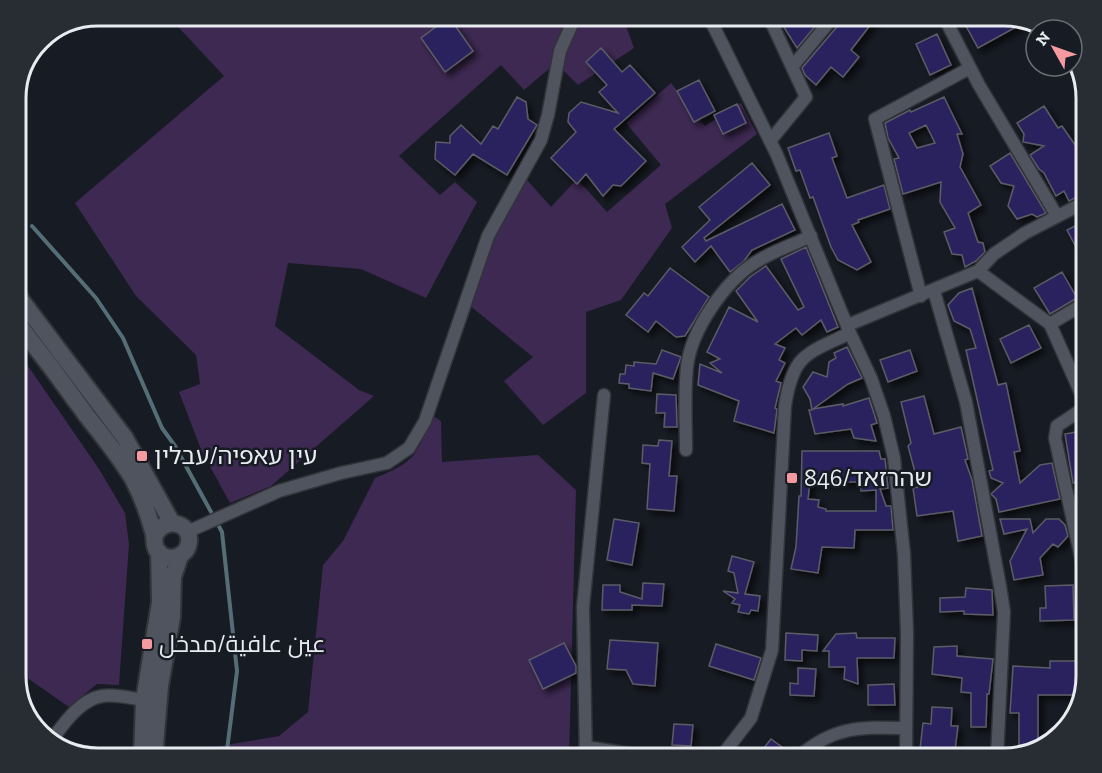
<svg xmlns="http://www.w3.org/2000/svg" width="1102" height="773" font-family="'Zilla Slab',Cairo,'Noto Sans Hebrew',serif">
  <defs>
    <filter id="shadow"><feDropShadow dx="4.5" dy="4.5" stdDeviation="3" flood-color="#0009"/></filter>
  </defs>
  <rect width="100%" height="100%" fill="#171b23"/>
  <!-- green -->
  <path fill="#3e2952" d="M167 15H622L634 48 578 85 556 63 524 90 501 65 399 156 440 195 455 182 477 202 426 298 361 269 288 263 275 326 359 390 374 396 271 486 230 503 202 452 179 392 200 384 196 355 136 296 75 203 224 76Z
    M671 83 705 126 741 103 757 134 665 204 672 228 621 300 586 312V393L543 425 504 381 533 357 469 305 473 284 521 173 551 207 577 179 607 212 661 165 626 123Z
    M15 347 99 469 125 513 129 544 119 685 97 684 69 707 26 677 15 678Z
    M433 416 441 421 442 462 538 455 576 490 569 758H162V756L279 736 308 712 323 565 343 541 375 478C417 461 415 456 433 416Z"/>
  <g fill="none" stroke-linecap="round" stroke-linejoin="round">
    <!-- stream -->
    <path stroke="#556e75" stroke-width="4" d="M32 226 96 298 123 338 162 428 175 446 222 532 237 671 226 758"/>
  </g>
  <!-- building -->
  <path fill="#2a225f" stroke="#5b5c66" stroke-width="1.5" fill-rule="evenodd" filter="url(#shadow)" d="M790 15H808L815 23 817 21 818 23 797 48 780 21Z
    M847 15H878L851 50 859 57 843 77 831 67 816 85 805 75 802 68Z
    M960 15H1005L1025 22 978 48Z
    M449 17 473 51 445 72 421 38Z
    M937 34 951 65 930 75 916 44Z
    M601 48 622 72 630 65 655 93 614 129 646 161 621 186 613 185 603 196 586 174 577 184 551 158 576 132 568 122 569 113 581 102 618 113 599 92 607 85 586 62Z
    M699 80 715 111 694 122 677 91Z
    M517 97 526 102 528 119 537 125 507 175 473 154 455 175 435 159 436 142 450 143V136L461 125 481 144 493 126 498 129Z
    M944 97 962 134H957L963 154 960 167 981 205 968 213 978 242 983 243 985 252 976 261 965 267 962 255 952 254 944 232 955 228 940 202 941 182 903 194 894 159 899 158 888 138 885 123 910 110 911 112ZM926 125 935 143 917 148 909 133Z
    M737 104 746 123 723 134 714 115Z
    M1044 106 1058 128 1062 126 1084 158H1087V185L1082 187 1085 193 1069 201 1064 191 1056 196 1044 173 1039 169 1030 155 1044 146 1023 142 1024 134 1017 123Z
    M829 133 837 156 832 158 847 198 884 185 890 209 858 220 859 222 852 225 871 262 857 270 838 260 831 247 813 197 810 198 800 170 796 171 788 148Z
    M1010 153 1046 213 1037 217 1032 214 1017 219 1008 206 1014 186 1001 183 990 166Z
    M752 163 770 185 704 238 706 241 782 204 795 230 752 250 744 261 730 272 711 246 695 262 682 247 710 220 699 207Z
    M1087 220V251L1076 247 1067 230Z
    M806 247 838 327 827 332 821 320 802 335 796 328 775 344 785 348 779 360 785 363 776 381 781 383 775 408 777 409 774 433 734 421 739 401 698 385 700 364 722 373 710 363 720 359 707 352 729 307 758 322 736 291 750 277 766 266 798 310 804 307 781 259Z
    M670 268 709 297 685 336 676 337 656 321 648 332 626 315 644 293 648 296Z
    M1062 272 1077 298 1050 314 1034 288Z
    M972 288 998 385 1006 383 1020 451 1014 452 1020 483 1040 465 1052 463 1060 499 999 512 996 499 991 494 1003 483 991 478 989 471 993 470 966 350 976 348 970 329 954 321 948 305 959 293Z
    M1029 325 1041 348 1011 363 1000 339Z
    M847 347 862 378 848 384 813 409 843 404V406L869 398 877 423 871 425 876 441 854 438 851 429 815 434 809 410H812L810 399 803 387 813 372 827 377 829 362 836 358 834 353Z
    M662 350 681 357 673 379 653 373 651 391 629 388V384L619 383 620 374H625L626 365 634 366V362L656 364Z
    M910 350 917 371 888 382 880 360Z
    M657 394 676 395 677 427H664L665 413H656Z
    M924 396 934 434 961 427 968 459 965 460 972 480 982 536 958 541 953 511 917 516 913 488 919 487 908 446 911 443 901 402Z
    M1087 430V480L1073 483 1065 434Z
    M659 440 672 441 669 476H677L674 511 647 509 650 464 642 463 643 445 658 446Z
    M802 451H879L881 459H885L888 488 880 489 886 506H891L893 530H855L854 548 822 547 818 573 791 569 796 547 799 496H801ZM810 482H860L861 491 876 490V511H826V509L818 507 819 500 808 499Z
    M614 519 639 523 632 565 607 560Z
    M1000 519H1030L1033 533 1046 519H1059L1065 525 1068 536 1058 547 1053 544 1040 558 1043 575 1014 580 1010 561 1027 529 1004 534Z
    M732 556 754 562 745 594 760 596 758 611 751 610 749 614 738 612 740 605 732 603 735 599 723 591 738 593 734 573 728 571Z
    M643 583 664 584 662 606 632 605V610H602L603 585H620V592L642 599Z
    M1073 585 1074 620 1040 621V608H1046L1045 586Z
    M966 588 992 590 993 615 964 614V611L940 612V598L965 597Z
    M786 633 818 635 817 651 802 650V661L785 660Z
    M856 633 857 638H895L894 658H857L858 684 844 679 845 667H829V651H823L836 634Z
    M610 640 658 643 655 686 633 684 626 670 607 669Z
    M564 643 576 666V673L543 689 529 660Z
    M716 644 761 658 754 680 709 666Z
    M957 646V656L993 659 989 694H987L986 727H971V693L961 692 962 678 932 674 934 647Z
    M1050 661H1076V695H1038V741H1051L1041 749 1019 754V713H1010L1013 666 1050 668Z
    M798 668 816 669 814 696 790 695V683L798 684Z
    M894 684 895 705H868V685Z
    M932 707 952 708 951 726H958L955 750 950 749 949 758H919L923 723 931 724Z
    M674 724 693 725 691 746 672 745Z
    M771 739 786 750 780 758H756Z"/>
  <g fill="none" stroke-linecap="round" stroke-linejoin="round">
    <defs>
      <path id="street" d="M708 15 777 155 850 333 871 378 884 416 894 458 904 554 907 632 906 758
        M768 15 806 97 770 141
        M943 15 979 85 1057 216
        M1077 59 1079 62
        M792 67 835 15
        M978 271 1050 324 1087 407
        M934 291 966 402 1000 586 1004 612 997 758
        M921 296 875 119 970 68
        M1050 324 1087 302
        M848 325 978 271 994 254 1025 233 1087 201
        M686 450C686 423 684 394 687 367 691 330 725 281 756 262 773 251 793 245 811 236
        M187 532 279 491 341 473 387 463 409 448 425 421 488 236 541 140 548 115 560 51 576 15
        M1086 611 1083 567 1055 438 1057 426 1087 406
        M1084 684V653
        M50 742C63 725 79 700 102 696 115 694 131 698 144 700
        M586 747 656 758
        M586 758 583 607 604 395
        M697 758 724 753 751 718 772 650 785 406C793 354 806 354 850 333
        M797 758C833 726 860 727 906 728"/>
      <path id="secondary" d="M15 292 125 438 172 523
        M15 320C40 352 64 384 87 416 103 436 120 457 133 479 142 496 148 513 153 531 156 538 152 545 158 552 167 562 184 558 188 546 195 524 166 514 155 535
        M142 758 144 700 160 602 159 552
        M154 758 160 686 172 617 173 577 180 556"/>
    </defs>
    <!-- street casing -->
    <use href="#street" stroke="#32343a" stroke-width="15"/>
    <!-- secondary casing -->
    <use href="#secondary" stroke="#32343a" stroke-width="20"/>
    <!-- street -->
    <use href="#street" stroke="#4f545e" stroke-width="12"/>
    <!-- secondary -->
    <use href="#secondary" stroke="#4f545e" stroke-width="16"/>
  </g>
  <!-- markers -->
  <g fill="#f59b9f" stroke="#171b23" stroke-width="2">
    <rect x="136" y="450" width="12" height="12" rx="3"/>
    <rect x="786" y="472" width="12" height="12" rx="3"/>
    <rect x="141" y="638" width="12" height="12" rx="3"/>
  </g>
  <g text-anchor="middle" stroke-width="5" stroke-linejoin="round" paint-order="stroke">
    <!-- poi labels -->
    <g font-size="24" fill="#e8ebf0" stroke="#171b23" text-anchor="start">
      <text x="154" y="464">עין עאפיה/עבלין</text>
      <text x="804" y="486">846/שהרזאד</text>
      <text x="159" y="652">عين عافية/مدخل</text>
    </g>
  </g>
  <!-- crop -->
  <path d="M0 0H1102V773H0ZM98 26H1004A72 72 0 0 1 1076 98V676A72 72 0 0 1 1004 748H98A72 72 0 0 1 26 676V98A72 72 0 0 1 98 26Z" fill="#282c33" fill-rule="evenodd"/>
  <path fill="none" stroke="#e8ebf0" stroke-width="3" d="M98 26H1004A72 72 0 0 1 1076 98V676A72 72 0 0 1 1004 748H98A72 72 0 0 1 26 676V98A72 72 0 0 1 98 26Z"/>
  <!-- north arrow -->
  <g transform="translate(1054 48) rotate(310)"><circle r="28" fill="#171b23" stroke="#6b6e75" stroke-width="1.5"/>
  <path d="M0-4.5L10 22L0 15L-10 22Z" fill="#f59b9f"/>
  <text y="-9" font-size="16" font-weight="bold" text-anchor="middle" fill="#e8ebf0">N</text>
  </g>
</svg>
